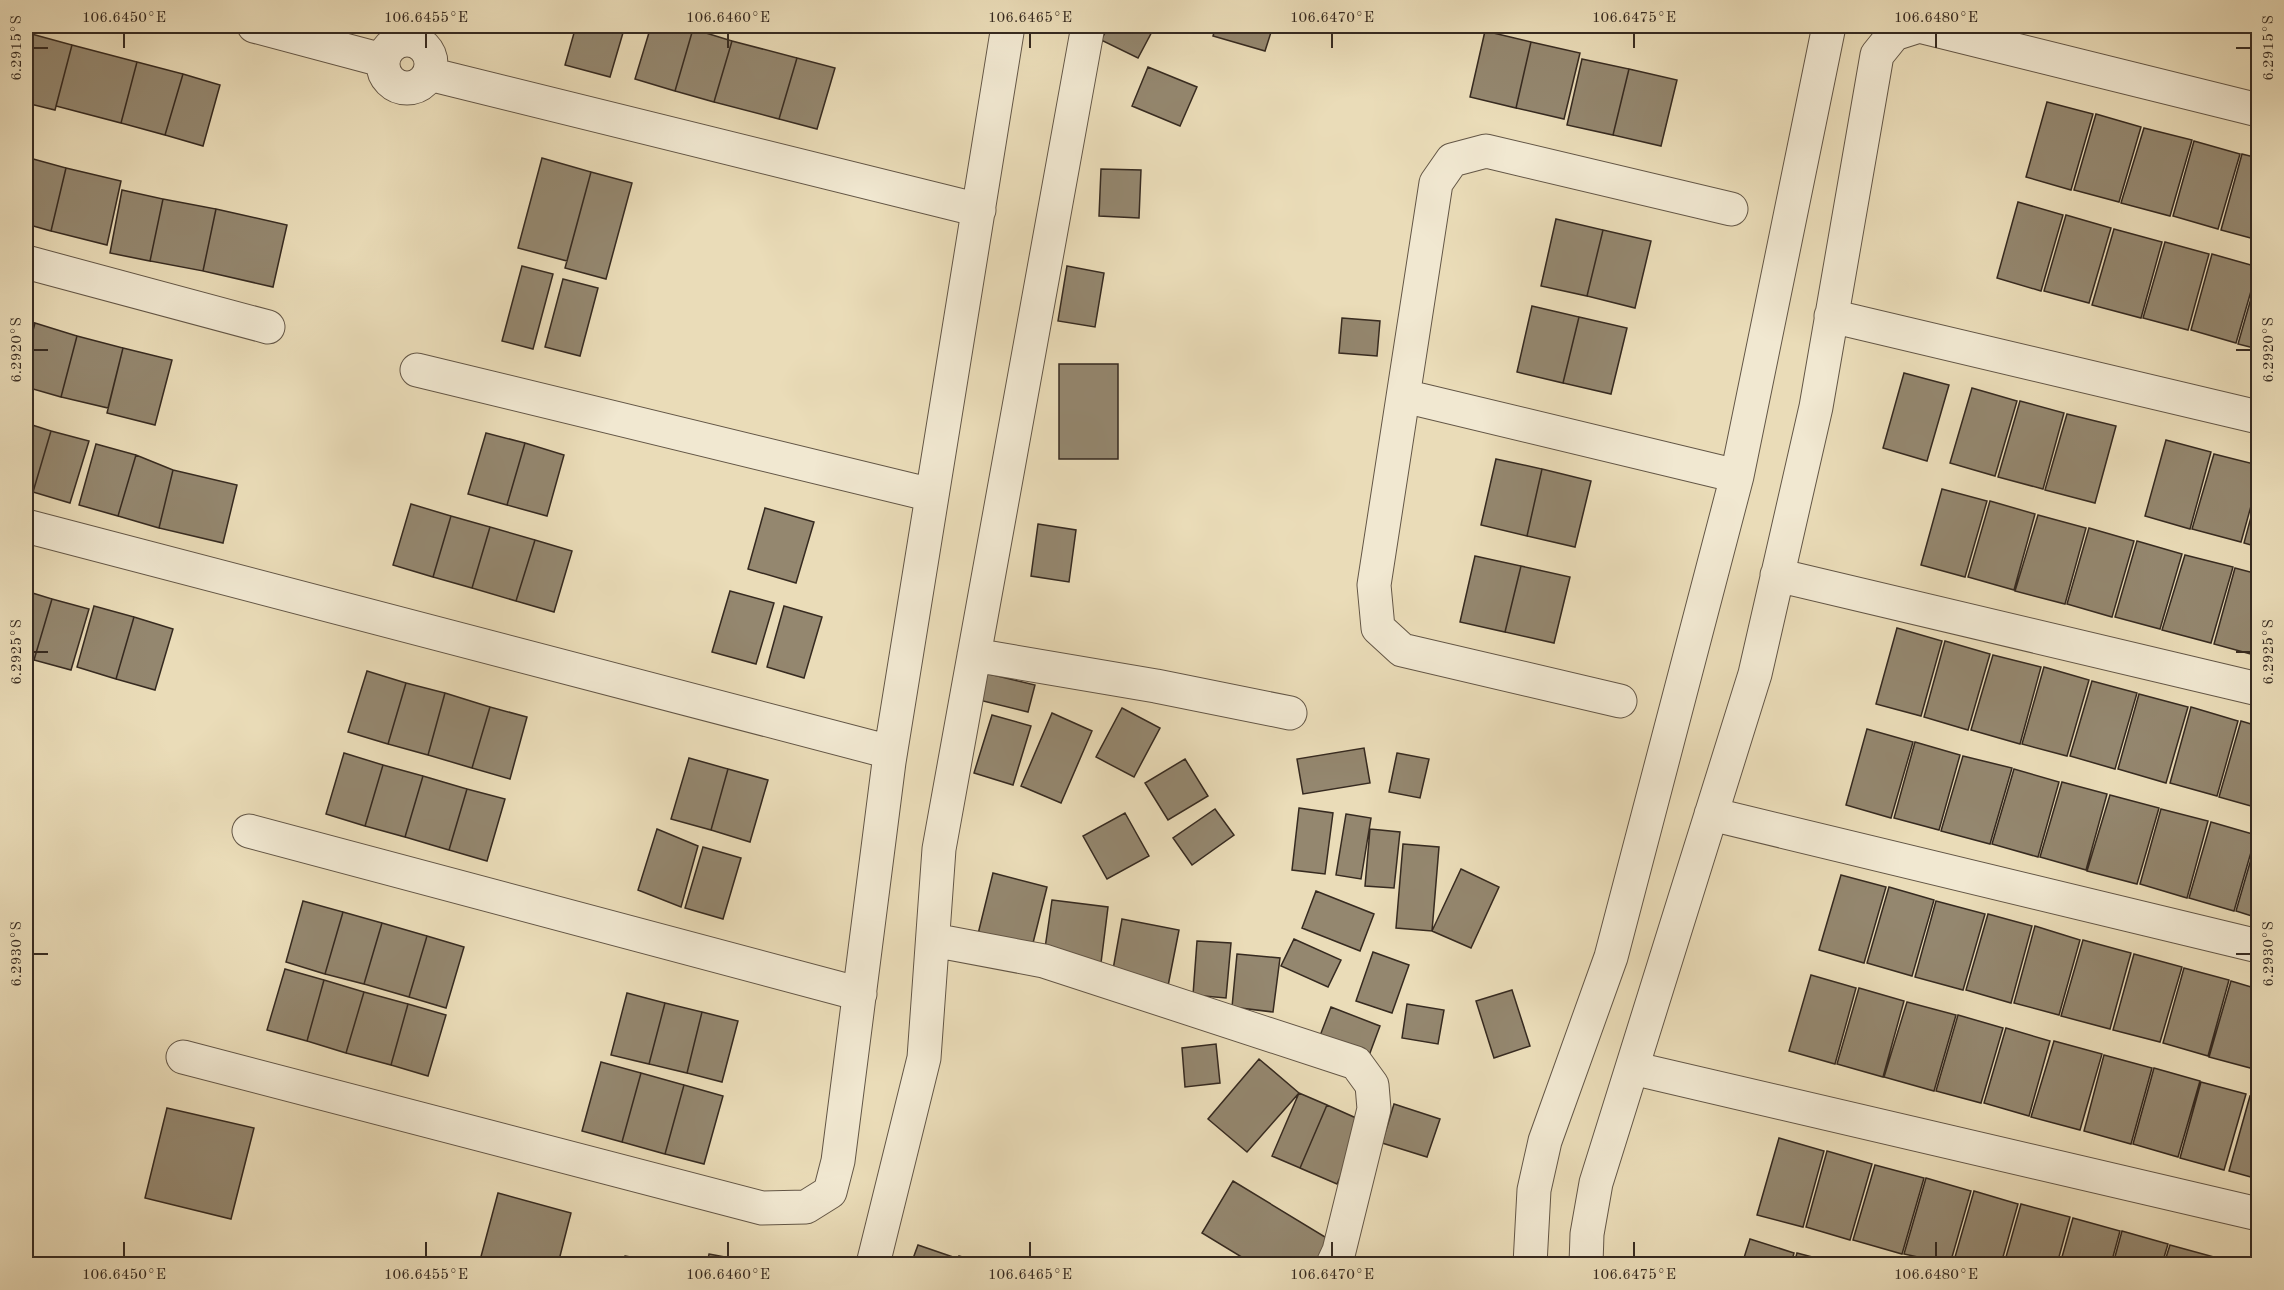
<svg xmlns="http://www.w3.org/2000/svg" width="2284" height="1290" font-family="'Old Standard TT',serif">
  <rect width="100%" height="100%" fill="#eadcb8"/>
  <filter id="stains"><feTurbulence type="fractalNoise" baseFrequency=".00333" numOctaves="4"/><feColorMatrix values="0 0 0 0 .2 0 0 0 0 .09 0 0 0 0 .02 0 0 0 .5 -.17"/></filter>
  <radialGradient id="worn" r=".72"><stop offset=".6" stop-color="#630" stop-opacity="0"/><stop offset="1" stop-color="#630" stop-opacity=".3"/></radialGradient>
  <!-- building -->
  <path fill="#94876f" stroke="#362a20" stroke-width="1.5" d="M576 26H625L610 77 565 65Z
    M651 26H680L693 29 675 91 635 79Z
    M1109 26H1155L1138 58 1101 40Z
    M1216 26H1273L1265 51 1213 36Z
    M693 29 732 41 714 102 675 91Z
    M1485 31 1531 42 1516 108 1470 97Z
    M28 33 72 45 55 110 26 103Z
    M732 41 797 58 779 119 714 102Z
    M1531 42 1580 53 1564 119 1516 108Z
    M72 45 137 62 121 123 56 106Z
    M797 58 835 68 817 129 779 119Z
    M1582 59 1629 69 1613 135 1567 125Z
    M137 62 183 74 165 135 121 123Z
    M1148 67 1197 87 1180 126 1132 106Z
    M1629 69 1677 80 1661 146 1613 135Z
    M183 74 220 85 203 146 165 135Z
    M2047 102 2093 114 2071 190 2026 177Z
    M2096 114 2141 127 2119 202 2074 190Z
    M2144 128 2192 140 2170 216 2121 203Z
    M2194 141 2240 154 2218 229 2173 216Z
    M2242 154 2258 158V240L2221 230Z
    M26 157 66 168 51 231 26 224Z
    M542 158 591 172 567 261 518 248Z
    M66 168 121 181 107 245 51 231Z
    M1101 169 1141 170 1139 218 1099 216Z
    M591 172 632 183 606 279 565 268Z
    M122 190 163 199 150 261 110 253Z
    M163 199 216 209 203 271 150 261Z
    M2018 202 2063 215 2041 291 1997 278Z
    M216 209 287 225 273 287 203 271Z
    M2066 215 2111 228 2089 303 2044 291Z
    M1556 219 1603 230 1587 296 1541 286Z
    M2114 229 2162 242 2141 318 2092 305Z
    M1603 230 1651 241 1635 308 1587 296Z
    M2165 242 2209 254 2188 330 2143 318Z
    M2212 254 2258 267 2236 343 2191 330Z
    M522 266 553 274 533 349 502 341Z
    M1067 266 1104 273 1095 327 1058 321Z
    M2258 274V349L2238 344Z
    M563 279 598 288 580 356 545 347Z
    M1532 306 1579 317 1563 383 1517 372Z
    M1579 317 1627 328 1611 394 1563 383Z
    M1342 318 1380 321 1377 356 1339 353Z
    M26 321 35 323 26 356Z
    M35 323 77 336 61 397 26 387V356Z
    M77 336 123 348 108 408 61 397Z
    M123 348 172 360 155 425 107 413Z
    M1059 364H1118V459H1059Z
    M1904 373 1949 385 1927 461 1883 448Z
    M1972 388 2017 401 1995 476 1950 463Z
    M2020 401 2064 413 2043 489 1998 477Z
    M2067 414 2116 426 2095 503 2045 490Z
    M26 423 51 431 33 492 26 490Z
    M51 431 89 441 70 503 33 492Z
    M486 433 525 443 507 505 468 494Z
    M2166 440 2211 452 2190 529 2145 516Z
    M525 443 564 455 547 516 507 505Z
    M96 444 136 455 118 516 79 505Z
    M2214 454 2258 465V481L2241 542 2192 529Z
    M136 455 173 470 159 528 118 516Z
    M1496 459 1542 469 1527 536 1481 525Z
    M1542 469 1591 481 1575 547 1527 536Z
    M173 470 237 485 223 543 159 528Z
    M1942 489 1987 501 1965 577 1921 565Z
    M2258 491V547L2244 543Z
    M1990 501 2035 514 2014 590 1968 577Z
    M411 504 451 516 433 577 393 565Z
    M765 508 814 522 796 583 748 569Z
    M2038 515 2086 528 2065 604 2015 591Z
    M451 516 490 527 472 588 433 577Z
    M1038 524 1076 530 1069 582 1031 576Z
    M490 527 535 540 516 601 472 588Z
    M2089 528 2134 541 2112 617 2067 604Z
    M535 540 572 551 554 612 516 601Z
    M2137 541 2182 554 2160 629 2115 617Z
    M2185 555 2233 567 2211 643 2162 630Z
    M1475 556 1521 566 1505 632 1460 622Z
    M1521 566 1570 577 1554 643 1505 632Z
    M2235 568 2258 574V656L2214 644Z
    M26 591 52 599 34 660 26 657Z
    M730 591 774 603 756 664 712 652Z
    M52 599 89 609 71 670 34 660Z
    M94 606 134 617 116 679 77 667Z
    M784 606 822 617 804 678 767 667Z
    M134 617 173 629 155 690 116 679Z
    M1897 628 1942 641 1921 716 1876 704Z
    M1945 641 1990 654 1968 730 1924 717Z
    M1993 655 2041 667 2020 744 1971 730Z
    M2044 667 2089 680 2067 756 2022 744Z
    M367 671 406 683 388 744 348 732Z
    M985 673 1035 685 1028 712 979 700Z
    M2092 681 2137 693 2115 769 2070 756Z
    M406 683 445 693 428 755 388 744Z
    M445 693 490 707 472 768 428 755Z
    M2139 694 2188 707 2166 783 2118 769Z
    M490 707 527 717 510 779 472 768Z
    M2191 707 2238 721 2217 796 2170 783Z
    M1122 708 1160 728 1134 777 1096 757Z
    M1052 713 1092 731 1061 803 1021 786Z
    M992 715 1031 726 1013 785 974 773Z
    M2241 721 2258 726V808L2219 797Z
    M1867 729 1913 742 1891 818 1846 805Z
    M1915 742 1960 755 1939 830 1894 818Z
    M1364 748 1370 783 1303 794 1297 759Z
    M344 753 383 765 365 826 326 814Z
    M1397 753 1429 759 1420 798 1389 792Z
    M1963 756 2012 768 1990 844 1941 831Z
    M689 758 728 769 711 830 671 819Z
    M1185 759 1208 796 1168 820 1145 783Z
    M383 765 423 776 405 837 365 826Z
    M728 769 768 780 750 842 711 830Z
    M2014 769 2059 782 2038 857 1992 844Z
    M423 776 467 789 449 850 405 837Z
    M2062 782 2107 794 2086 870 2040 857Z
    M467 789 505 799 487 861 449 850Z
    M2110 795 2159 808 2137 884 2087 871Z
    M1299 808 1333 813 1325 874 1292 870Z
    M1215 809 1234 835 1192 865 1173 838Z
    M2161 809 2208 821 2187 898 2140 884Z
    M1125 813 1149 856 1107 879 1083 836Z
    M1346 814 1371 818 1361 879 1336 875Z
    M2211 822 2256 835 2234 911 2189 898Z
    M657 829 698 846 681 907 638 890Z
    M1370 829 1400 832 1394 888 1365 886Z
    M2258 835V918L2236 911Z
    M1403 844 1439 847 1432 931 1396 928Z
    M703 847 741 858 723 919 685 908Z
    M1461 869 1499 887 1471 948 1432 931Z
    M993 873 1047 887 1032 947 978 934Z
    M1841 875 1886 887 1864 963 1819 950Z
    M1889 887 1934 900 1912 976 1867 963Z
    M1316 891 1374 914 1360 951 1302 928Z
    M1052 900 1108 907 1101 963 1044 955Z
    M303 901 343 912 325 974 286 962Z
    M1936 901 1985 914 1963 990 1915 977Z
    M343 912 382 923 364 984 325 974Z
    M1988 914 2032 926 2011 1003 1966 990Z
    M1122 919 1179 930 1168 986 1112 975Z
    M382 923 427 936 409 997 364 984Z
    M2035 926 2080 940 2059 1015 2014 1003Z
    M427 936 464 947 446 1008 409 997Z
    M1294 939 1341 960 1328 987 1281 966Z
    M2083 940 2131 953 2110 1029 2061 1016Z
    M1197 941 1231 943 1226 998 1193 995Z
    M1373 952 1409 965 1392 1013 1356 1001Z
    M1237 954 1280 958 1273 1012 1232 1007Z
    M2134 954 2182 967 2160 1042 2113 1030Z
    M2184 968 2229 980 2208 1056 2163 1043Z
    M285 969 324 980 307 1041 267 1030Z
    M1811 975 1856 988 1835 1064 1789 1051Z
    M324 980 364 992 346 1053 307 1041Z
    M2231 981 2258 989V1054L2254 1069 2209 1057Z
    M1859 988 1904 1001 1883 1077 1837 1064Z
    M1512 990 1530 1046 1494 1058 1476 1001Z
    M364 992 408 1004 391 1065 346 1053Z
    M627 993 665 1003 649 1064 611 1055Z
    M1907 1002 1956 1015 1934 1091 1884 1077Z
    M665 1003 702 1012 687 1073 649 1064Z
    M408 1004 446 1015 428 1076 391 1065Z
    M1407 1004 1444 1010 1438 1044 1402 1038Z
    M1331 1007 1380 1026 1367 1061 1318 1041Z
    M702 1012 738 1021 722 1082 687 1073Z
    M1958 1015 2003 1028 1981 1103 1936 1091Z
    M2006 1028 2050 1041 2029 1116 1984 1103Z
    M2054 1041 2102 1054 2080 1130 2031 1117Z
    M1216 1044 1220 1083 1185 1087 1182 1048Z
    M2104 1055 2152 1068 2131 1144 2084 1131Z
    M1259 1059 1299 1093 1247 1152 1208 1119Z
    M601 1062 641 1073 622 1142 582 1131Z
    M2154 1068 2200 1081 2178 1157 2133 1144Z
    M641 1073 684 1085 665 1154 622 1142Z
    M2201 1082 2246 1094 2224 1170 2180 1158Z
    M684 1085 723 1096 704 1164 665 1154Z
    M1299 1093 1327 1105 1300 1168 1272 1156Z
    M2250 1096 2258 1098V1179L2229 1171Z
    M1394 1104 1440 1119 1427 1157 1382 1143Z
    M1327 1105 1365 1122 1337 1184 1300 1168Z
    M167 1108 254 1128 231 1219 145 1198Z
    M1779 1138 1824 1151 1803 1227 1757 1215Z
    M1827 1151 1872 1164 1850 1240 1806 1227Z
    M1875 1165 1924 1178 1902 1254 1853 1240Z
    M1926 1178 1971 1191 1950 1264 1904 1254Z
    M1233 1181 1330 1240 1315 1264H1253L1202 1233Z
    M1974 1191 2018 1204 2001 1264H1953Z
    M498 1193 571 1213 558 1264H479Z
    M2021 1204 2070 1217 2057 1264H2004Z
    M2073 1218 2120 1231 2111 1264H2060Z
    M2122 1231 2168 1244 2162 1264H2113Z
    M1750 1239 1794 1253 1791 1264H1742Z
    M918 1245 953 1257 950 1264H911Z
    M2170 1245 2214 1257 2212 1264H2164Z
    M1797 1253 1839 1264H1794Z
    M709 1254 762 1264H707Z
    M625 1256 668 1264H623Z
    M959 1256 985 1263V1264H956Z
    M2219 1259 2242 1264H2217Z"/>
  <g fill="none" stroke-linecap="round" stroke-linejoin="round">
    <defs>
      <path id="minor" d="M254 26 382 60
        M383 64a24 24 0 1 1 48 0a24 24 0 1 1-48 0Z
        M429 74 979 210
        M26 262 268 327
        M1831 316 2258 417
        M417 370 932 495
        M1404 396 1737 476
        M26 526 890 752
        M1777 575 2258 689
        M974 655 1156 686 1290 713
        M1620 701 1402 650 1378 628 1374 585 1436 183 1452 160 1486 151 1731 209
        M1711 814 2258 946
        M249 831 860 994
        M933 940 1044 961 1356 1063 1372 1085 1374 1109 1339 1251 1333 1264
        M183 1057 762 1208 806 1207 830 1192 838 1161 889 762 1008 26
        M1632 1068 2258 1214
        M873 1264 924 1058 939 849 1088 26
        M1530 1264 1534 1190 1545 1141 1611 957 1737 476 1829 26
        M1586 1264 1587 1234 1596 1183 1755 674 1816 407 1877 55 1894 34 1919 26 2258 110"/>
    </defs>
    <!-- minor casing -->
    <use href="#minor" stroke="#635646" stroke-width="35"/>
    <!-- minor -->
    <use href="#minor" stroke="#f1e8d1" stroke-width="33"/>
  </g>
  <!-- ticks -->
  <path fill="none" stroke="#362a20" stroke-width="2" d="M124 33V48M426 33V48M728 33V48M1030 33V48M1332 33V48M1634 33V48M1936 33V48M33 48H48M2236 48H2251M33 350H48M2236 350H2251M33 652H48M2236 652H2251M33 954H48M2236 954H2251M124 1242V1257M426 1242V1257M728 1242V1257M1030 1242V1257M1332 1242V1257M1634 1242V1257M1936 1242V1257"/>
  <!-- margin -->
  <rect width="2284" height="1290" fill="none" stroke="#eadcb8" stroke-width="66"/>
  <rect x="33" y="33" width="2218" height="1224" fill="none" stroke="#362a20" stroke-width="2"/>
  <g font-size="15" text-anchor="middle" fill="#362a20">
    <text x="124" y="22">106.6450°E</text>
    <text x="426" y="22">106.6455°E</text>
    <text x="728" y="22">106.6460°E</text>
    <text x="1030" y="22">106.6465°E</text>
    <text x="1332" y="22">106.6470°E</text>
    <text x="1634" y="22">106.6475°E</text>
    <text x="1936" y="22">106.6480°E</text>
    <text transform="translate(16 48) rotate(-90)" y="5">6.2915°S</text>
    <text transform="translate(2268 48) rotate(-90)" y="5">6.2915°S</text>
    <text transform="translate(16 350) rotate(-90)" y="5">6.2920°S</text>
    <text transform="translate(2268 350) rotate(-90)" y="5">6.2920°S</text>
    <text transform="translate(16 652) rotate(-90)" y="5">6.2925°S</text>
    <text transform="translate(2268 652) rotate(-90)" y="5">6.2925°S</text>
    <text transform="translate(16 954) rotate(-90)" y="5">6.2930°S</text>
    <text transform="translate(2268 954) rotate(-90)" y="5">6.2930°S</text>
    <text x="124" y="1279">106.6450°E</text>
    <text x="426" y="1279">106.6455°E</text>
    <text x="728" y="1279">106.6460°E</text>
    <text x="1030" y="1279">106.6465°E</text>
    <text x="1332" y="1279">106.6470°E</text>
    <text x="1634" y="1279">106.6475°E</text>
    <text x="1936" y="1279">106.6480°E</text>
  </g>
  <rect width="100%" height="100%" filter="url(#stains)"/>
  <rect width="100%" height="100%" fill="url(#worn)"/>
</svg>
